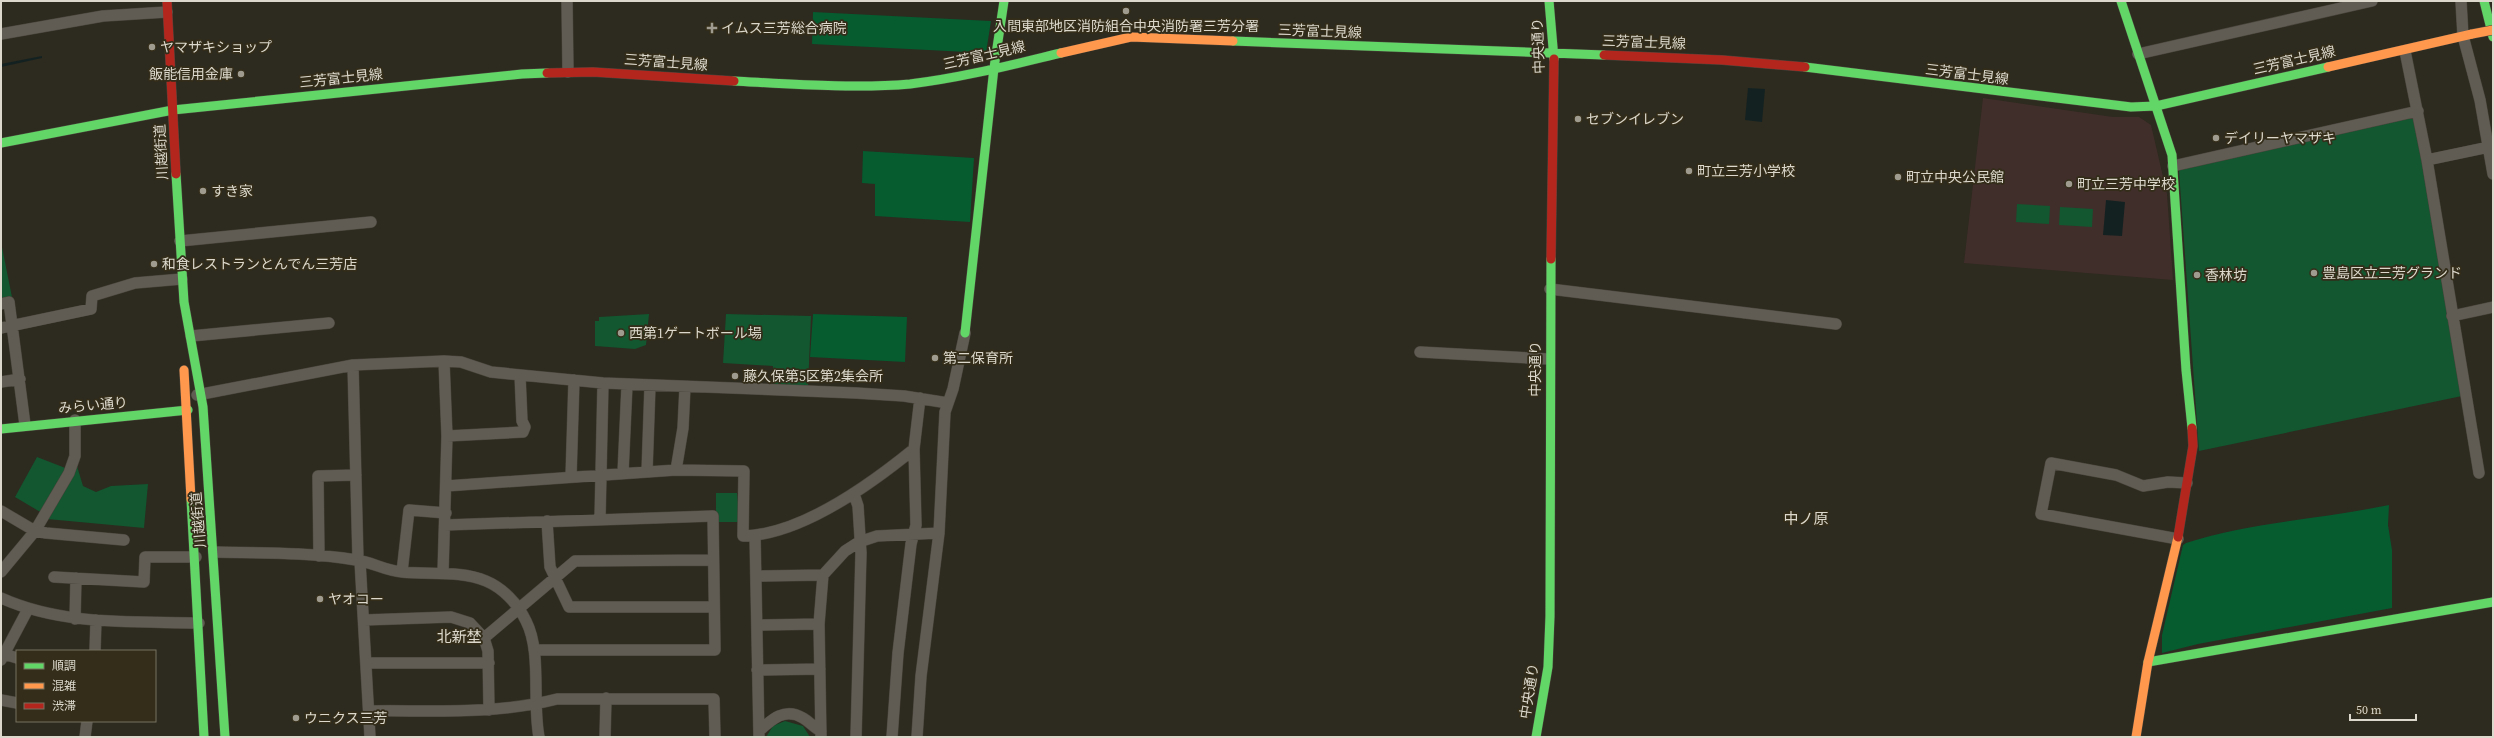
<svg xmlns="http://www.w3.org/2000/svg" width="2494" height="738" font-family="'Source Serif 4','Noto Sans JP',serif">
  <rect width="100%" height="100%" fill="#2d2a1f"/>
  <!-- education -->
  <path fill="#402e2b" d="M1983 98 2113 117H2139L2151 125 2167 194 2173 280 1964 263Z"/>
  <!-- green -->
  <path fill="#12572f" d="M2409 116 2416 120 2462 396 2199 451 2179 171 2182 167Z
    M2017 204 2050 206 2049 224 2016 222Z
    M2060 207 2093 209 2092 227 2059 225Z
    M1 242 12 297 1 299Z
    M649 314 646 345 635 349 595 346V321H599V317Z
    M726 314 811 316 808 387 773 385V366L723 363Z
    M37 457 68 469 42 513 15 497Z
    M77 466 83 486 96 492 111 486 148 484 144 528 47 519Z
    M716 493H737L740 522H716Z
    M785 721 803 726 810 737H766L773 726Z"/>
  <!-- forest -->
  <path fill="#065b2f" d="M813 12 991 21 986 53 812 44Z
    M863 151 974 158 970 222 875 216V184L862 183Z
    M813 314 907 317 905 362 810 357Z
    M2389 505 2388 525 2392 550V608L2198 644 2162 653V635L2183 545 2186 543C2252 522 2322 519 2389 505Z"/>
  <!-- water -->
  <path fill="#132221" d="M42 56V58L1 67V64Z
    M1748 88 1765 89 1762 122 1745 120Z
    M2106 200 2125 202 2122 236 2103 235Z"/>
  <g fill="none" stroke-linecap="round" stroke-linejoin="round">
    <defs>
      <path id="street" d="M567 1 568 72
        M2461 1 2463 36 2480 100 2493 174
        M1 34 103 16 167 12
        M2405 51 2427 160 2479 473
        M2138 54 2372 1
        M2427 160 2489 147
        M2173 166 2418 111
        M180 241 371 222
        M1550 289 1836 324
        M1 304 9 302 25 425
        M2452 316 2493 307
        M1 328 91 309 92 296 135 283 182 279
        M191 336 329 323
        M1420 352 1549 359
        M353 365 358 560
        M1 382 20 379
        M197 395 353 365 444 361 461 362 491 372 603 383 856 393 904 396 948 403
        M447 436 523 432 525 427 522 421 520 375
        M676 470 683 428 685 387
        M647 472 650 386
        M623 473 627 385
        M571 477 574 380
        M446 486 676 470 744 471 743 536C801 535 871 484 914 449
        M854 494 858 506 861 553 856 737
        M1 511 35 531 46 533 124 540
        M600 519 603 383
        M547 521 550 567 569 607H714
        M445 525 713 516 715 650H534
        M755 535 759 737
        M2178 539 2041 514 2051 463 2116 475 2143 486 2168 482 2187 483
        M214 552C261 553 310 552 356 560 372 562 386 571 402 572 430 575 460 570 486 581 503 588 518 604 526 621 542 652 532 701 539 737
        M319 556 318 476 356 475
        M360 561 370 737
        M1 572 35 531 69 473 75 456V420
        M402 572 409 510 446 513
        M443 573 447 436 444 361
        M756 576 823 575
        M54 577 144 582 145 557H196
        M1 598C63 626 132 621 199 623
        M75 619 76 578
        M364 620 451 617 470 623 484 638 488 651 489 710
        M757 625 819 624
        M484 638 575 561 713 560
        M95 651 96 620
        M4 654 17 658
        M1 660 28 609
        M367 663H489
        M757 670 820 669
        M1 700 17 703
        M369 711C431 710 495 715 557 699H714L715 737
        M759 731C772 719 785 707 803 718 810 722 814 728 821 731
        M85 737 87 721
        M605 737 606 698
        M821 737 819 624 823 575 845 551 859 542 877 536 939 533
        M892 737 898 653 911 544 916 525 914 449 920 398
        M917 737 921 676 939 533 945 412 953 389 965 333"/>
      <path id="fast" d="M1549 1 1554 59
        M2121 1 2172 155 2186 370 2192 428
        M2484 1 2493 37
        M1233 41 1604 55
        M1805 67 2131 107 2156 106 2328 67
        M734 81C790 84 855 89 910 84 961 78 1011 65 1061 53
        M1 143 173 110 522 74 547 73
        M176 174 184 302 203 407 225 737
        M965 333 994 68 1004 1
        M1 429 188 410
        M191 499 204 737
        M2148 662 2493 602
        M1536 737 1548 667 1550 616 1551 259"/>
      <path id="slow" d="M1061 53 1131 37 1233 41
        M2328 67 2472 34
        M184 370 191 499
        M2136 737 2148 662 2178 537"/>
      <path id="jam" d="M167 1 176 174
        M1604 55 1722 60 1805 67
        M547 73 593 72 734 81
        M1551 259 1554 59
        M2178 537 2193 446 2192 428"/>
    </defs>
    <!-- street casing -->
    <use href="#street" stroke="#49453c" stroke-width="12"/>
    <!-- fast casing -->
    <use href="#fast" stroke="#49453c" stroke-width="10"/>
    <!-- slow casing -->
    <use href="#slow" stroke="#49453c" stroke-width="10"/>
    <!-- jam casing -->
    <use href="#jam" stroke="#49453c" stroke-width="10"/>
    <!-- street -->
    <use href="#street" stroke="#605c54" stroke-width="11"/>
    <!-- fast -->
    <use href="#fast" stroke="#63d668" stroke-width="9"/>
    <!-- slow -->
    <use href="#slow" stroke="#ff974d" stroke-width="9"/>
    <!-- jam -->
    <use href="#jam" stroke="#b3261e" stroke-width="9"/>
    <defs>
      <path id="slow-bridge" d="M2472 34 2493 30"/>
    </defs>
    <!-- slow-bridge casing -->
    <use href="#slow-bridge" stroke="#49453c" stroke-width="10" stroke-linecap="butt"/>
    <!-- slow-bridge -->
    <use href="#slow-bridge" stroke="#ff974d" stroke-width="9"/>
  </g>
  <!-- markers -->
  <g fill="#9f9b8f" stroke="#332d19" stroke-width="1.5">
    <circle cx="1126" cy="11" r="4"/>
    <path d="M710 22h4v4h4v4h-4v4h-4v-4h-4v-4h4z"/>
    <circle cx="152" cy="47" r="4"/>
    <circle cx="241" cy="74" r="4"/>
    <circle cx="1578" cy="119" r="4"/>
    <circle cx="2216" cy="138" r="4"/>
    <circle cx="1689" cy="171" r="4"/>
    <circle cx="1898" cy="177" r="4"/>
    <circle cx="2069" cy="184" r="4"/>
    <circle cx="203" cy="191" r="4"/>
    <circle cx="154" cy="264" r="4"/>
    <circle cx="2314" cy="273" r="4"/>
    <circle cx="2197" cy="275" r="4"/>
    <circle cx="621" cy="333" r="4"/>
    <circle cx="935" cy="358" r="4"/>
    <circle cx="735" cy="376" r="4"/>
    <circle cx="320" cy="599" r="4"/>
    <circle cx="296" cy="718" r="4"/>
  </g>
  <g text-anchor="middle" stroke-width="3.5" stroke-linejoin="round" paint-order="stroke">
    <!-- poi labels -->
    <g font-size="14" fill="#dcd8cc" stroke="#332d19" text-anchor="start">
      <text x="1126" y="31" text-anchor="middle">入間東部地区消防組合中央消防署三芳分署</text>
      <text x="721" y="33">イムス三芳総合病院</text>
      <text x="160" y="52">ヤマザキショップ</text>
      <text x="233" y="79" text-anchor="end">飯能信用金庫</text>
      <text x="1586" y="124">セブンイレブン</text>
      <text x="2224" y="143">デイリーヤマザキ</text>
      <text x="1697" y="176">町立三芳小学校</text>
      <text x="1906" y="182">町立中央公民館</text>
      <text x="2077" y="189">町立三芳中学校</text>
      <text x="211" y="196">すき家</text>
      <text x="162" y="269">和食レストランとんでん三芳店</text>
      <text x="2322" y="278">豊島区立三芳グランド</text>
      <text x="2205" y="280">香林坊</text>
      <text x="629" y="338">西第1ゲートボール場</text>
      <text x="943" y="363">第二保育所</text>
      <text x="743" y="381">藤久保第5区第2集会所</text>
      <text x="328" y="604">ヤオコー</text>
      <text x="304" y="723">ウニクス三芳</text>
    </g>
    <!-- street labels -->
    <g font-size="14" fill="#dcd8cc" stroke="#332d19">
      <text transform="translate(1320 31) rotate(2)" y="5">三芳富士見線</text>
      <text transform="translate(1644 42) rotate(2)" y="5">三芳富士見線</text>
      <text transform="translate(1538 46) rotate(-92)" y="5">中央通り</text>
      <text transform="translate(984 55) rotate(-13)" y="5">三芳富士見線</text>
      <text transform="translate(2294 60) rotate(-13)" y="5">三芳富士見線</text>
      <text transform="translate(666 62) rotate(4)" y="5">三芳富士見線</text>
      <text transform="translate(1967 74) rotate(7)" y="5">三芳富士見線</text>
      <text transform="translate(341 78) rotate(-6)" y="5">三芳富士見線</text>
      <text transform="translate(161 152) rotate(-93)" y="5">川越街道</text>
      <text transform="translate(1535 369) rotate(-90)" y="5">中央通り</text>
      <text transform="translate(93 405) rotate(-5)" y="5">みらい通り</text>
      <text transform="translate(198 520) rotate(-95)" y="5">川越街道</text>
      <text transform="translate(1529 691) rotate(-81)" y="5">中央通り</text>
    </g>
    <!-- neighbourhood labels -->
    <g font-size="15" fill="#dcd8cc" stroke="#332d19">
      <text x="1806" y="524">中ノ原</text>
      <text x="459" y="642">北新埜</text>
    </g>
  </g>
  <!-- border -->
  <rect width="2494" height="738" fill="none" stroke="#dcd8cc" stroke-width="4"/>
  <!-- legend -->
  <rect x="16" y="650" width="140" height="72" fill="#332d19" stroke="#777161"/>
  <rect x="24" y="663" width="20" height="6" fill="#63d668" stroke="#777161"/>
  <text x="52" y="670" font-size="12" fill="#dcd8cc">順調</text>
  <rect x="24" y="683" width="20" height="6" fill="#ff974d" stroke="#777161"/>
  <text x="52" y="690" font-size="12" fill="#dcd8cc">混雑</text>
  <rect x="24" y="703" width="20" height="6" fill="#b3261e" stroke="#777161"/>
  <text x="52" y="710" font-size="12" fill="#dcd8cc">渋滞</text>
  <!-- scale -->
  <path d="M2350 714v6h66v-6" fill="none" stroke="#dcd8cc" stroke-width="2"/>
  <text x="2356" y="714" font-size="12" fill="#dcd8cc" stroke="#332d19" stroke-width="3" paint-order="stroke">50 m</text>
</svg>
